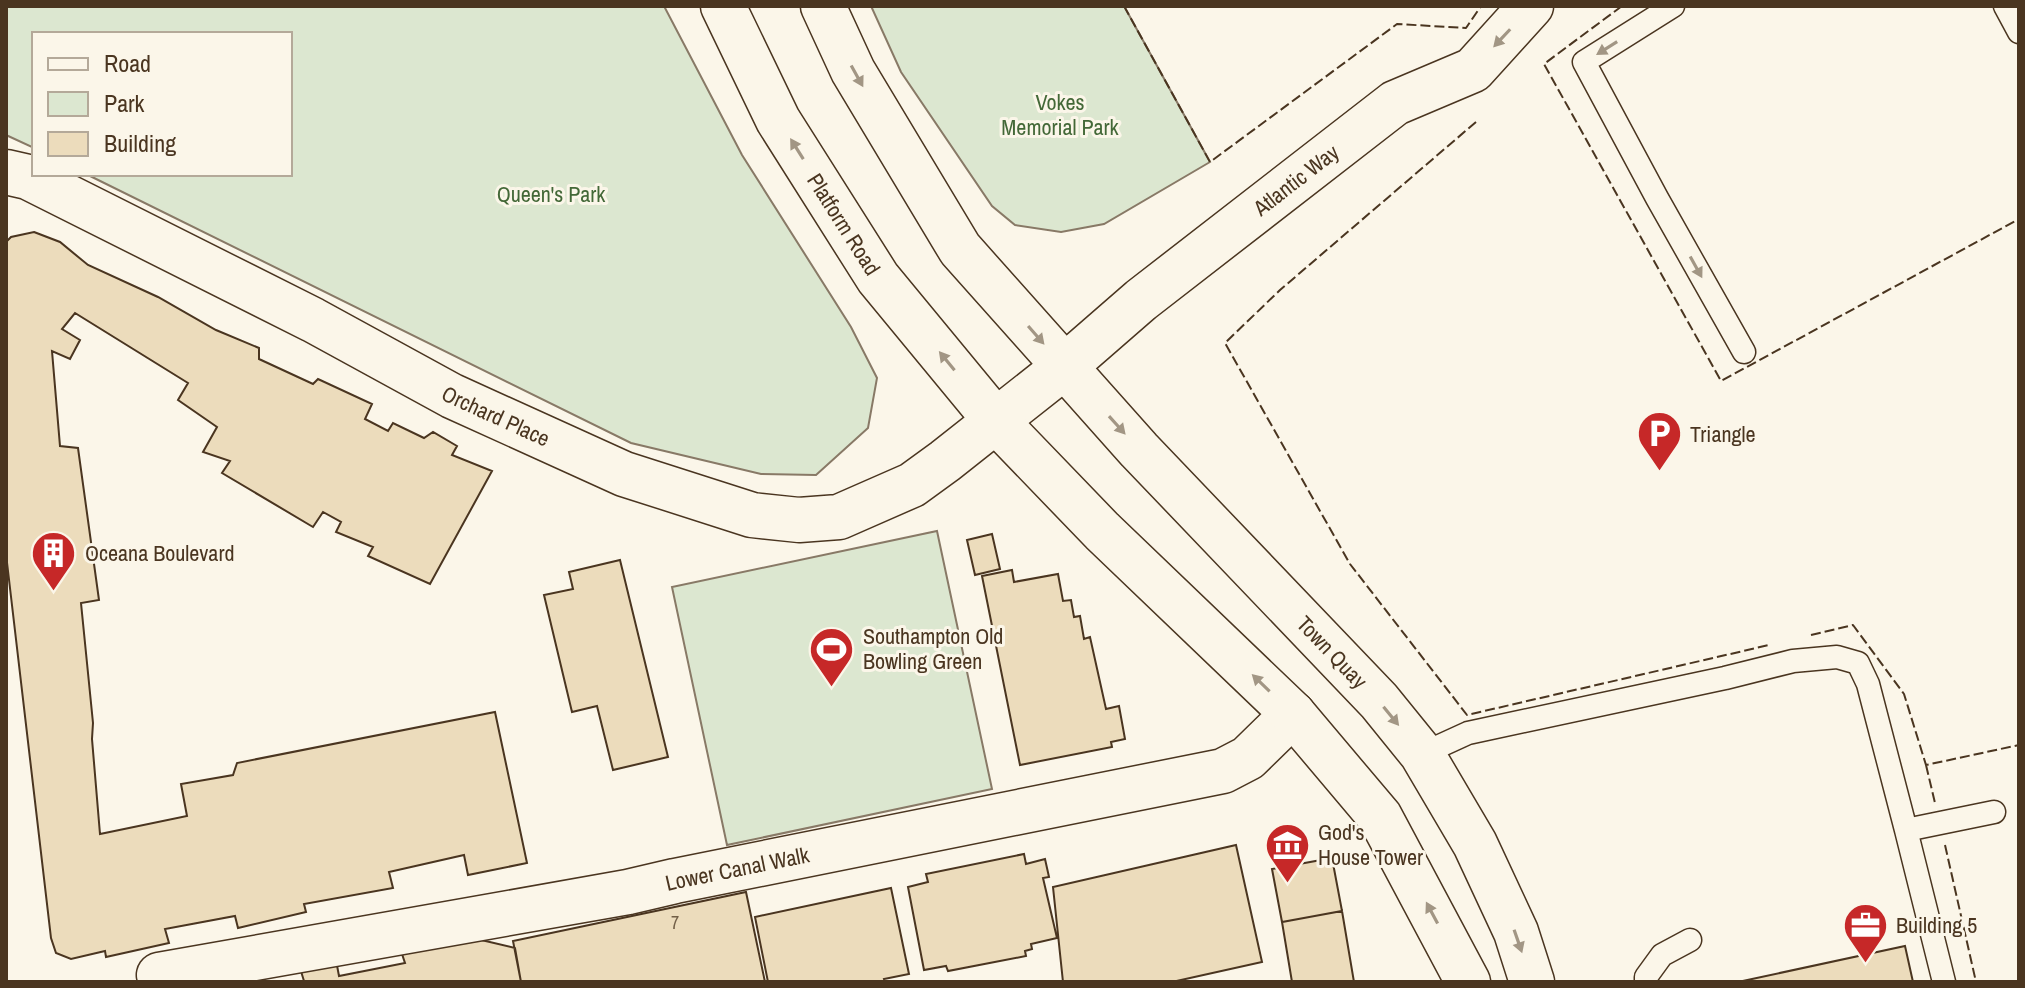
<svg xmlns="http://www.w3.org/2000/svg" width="2025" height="988" font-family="'Archivo Narrow',sans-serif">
  <rect width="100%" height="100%" fill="#fbf6e9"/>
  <!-- green -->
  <path fill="#dce7d0" stroke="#887966" stroke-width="2" d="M6 6H664L742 155 851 327 877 378 868 428 816 475 761 474 631 443 86 174H290V34H34V148L6 135Z
    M871 6H1124L1210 162 1104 224 1061 232 1015 225 992 206 901 72Z
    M937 531 992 789 727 845 672 587Z"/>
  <!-- building -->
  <path fill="#ecdcbc" stroke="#4a3520" stroke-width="2" d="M34 232 60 242 88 265 158 297 216 330 259 348V359L313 384 318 379 372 404 365 419 388 431 393 423 424 438 433 432 457 446 452 455 492 471 430 584 368 556 373 547 336 532 341 522 323 512 313 527 222 473 230 461 203 452 217 427 178 400 188 383 75 313 62 329 80 340 70 359 52 351 60 446 78 448 99 600 81 603 93 723 92 739 100 834 187 816 181 784 233 775 237 763 495 712 527 863 468 875 464 855 389 872 393 888 304 904 306 912 238 928 235 916 165 929 169 943 106 957 105 951 71 959 56 953 51 938 6 554V242L11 237Z
    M992 534 1000 569 975 575 967 540Z
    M620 560 668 757 613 770 597 706 572 712 544 595 573 589 569 572Z
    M1012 570 1014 582 1058 574 1063 601 1071 600 1074 617 1080 616 1084 639 1090 637 1106 709 1119 706 1125 739 1111 742 1112 747 1020 765 982 576Z
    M1236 845 1262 962 1172 982H1063L1053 887Z
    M1024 854 1026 864 1045 859 1049 877 1043 878 1057 938 1031 944 1032 949 1025 951 1026 956 948 971 946 966 924 970 908 887 928 882 926 874Z
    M1332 858 1342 911 1282 922 1272 869Z
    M891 888 909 974 884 979 885 982H768L755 917Z
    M746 892 765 982H521L513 941Z
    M1342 911 1354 982H1292L1282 922Z
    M477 939 515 948 521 982H301L304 981 300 968 336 960 339 976 405 963 400 948Z
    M1905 946 1913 982H1738Z"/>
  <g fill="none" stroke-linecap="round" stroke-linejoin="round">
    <defs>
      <path id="service" d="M1673 6 1584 62 1657 198 1744 352
        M2005 6 2019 32
        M1422 754 1468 733 1725 678 1793 661 1837 657 1858 663 1868 684 1906 830 1994 812
        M1906 830 1944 982
        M1646 982V977L1662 955 1690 940"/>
      <g id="minor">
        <path id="s1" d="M1064 367 1141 300 1395 103 1473 70 1531 6"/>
        <path id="s2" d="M159 975 628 892 675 881 1223 771 1248 758 1293 714"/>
      </g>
      <g id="tertiary">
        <path id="s3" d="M6 172 28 177 313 320 452 396 624 474 752 515 799 520 839 517 912 485 945 461 1064 367"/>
      </g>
      <g id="primary">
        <path id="s4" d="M723 6 778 120 878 278 996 421 1102 531 1293 714 1380 817 1468 982"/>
        <path id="s5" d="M823 6 853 71 960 249 1139 450 1379 701 1422 754 1475 844 1516 932 1532 982"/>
      </g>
    </defs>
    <!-- service casing -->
    <use href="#service" stroke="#4a3520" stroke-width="25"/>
    <!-- minor casing -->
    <use href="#minor" stroke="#4a3520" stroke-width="47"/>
    <!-- tertiary casing -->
    <use href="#tertiary" stroke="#4a3520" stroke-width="47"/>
    <!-- primary casing -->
    <use href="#primary" stroke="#4a3520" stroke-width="47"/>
    <!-- service -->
    <use href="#service" stroke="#fbf6e9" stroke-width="22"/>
    <!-- minor -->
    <use href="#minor" stroke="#fbf6e9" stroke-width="44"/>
    <!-- tertiary -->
    <use href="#tertiary" stroke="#fbf6e9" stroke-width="44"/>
    <!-- primary -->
    <use href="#primary" stroke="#fbf6e9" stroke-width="44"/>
    <!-- fence -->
    <path stroke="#4a3520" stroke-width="2" stroke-dasharray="10 4" stroke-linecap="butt" d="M1124 6 1210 162 1397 24 1466 28 1481 6
      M1622 6 1544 64 1721 381 2019 219
      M1476 122 1280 290 1225 343 1350 564 1467 715 1769 645
      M1811 635 1853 625 1904 694 1926 765 2019 745
      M1926 765 1935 803
      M1945 845 1976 982"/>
  </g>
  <!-- one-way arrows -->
  <defs><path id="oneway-solid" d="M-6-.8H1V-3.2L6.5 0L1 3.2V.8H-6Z" transform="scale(2)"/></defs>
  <g fill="#a29684">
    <use href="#oneway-solid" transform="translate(1502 38) rotate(133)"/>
    <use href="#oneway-solid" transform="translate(1607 48) rotate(148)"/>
    <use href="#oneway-solid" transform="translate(857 76) rotate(61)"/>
    <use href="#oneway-solid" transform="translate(797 149) rotate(-122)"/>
    <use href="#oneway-solid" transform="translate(1696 267) rotate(61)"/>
    <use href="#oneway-solid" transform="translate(1036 335) rotate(49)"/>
    <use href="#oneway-solid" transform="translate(947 361) rotate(-129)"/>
    <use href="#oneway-solid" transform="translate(1117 425) rotate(48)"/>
    <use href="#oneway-solid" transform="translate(1261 683) rotate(-136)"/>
    <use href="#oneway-solid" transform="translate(1391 716) rotate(51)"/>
    <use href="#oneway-solid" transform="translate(1432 913) rotate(-118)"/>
    <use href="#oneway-solid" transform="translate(1518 941) rotate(71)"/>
  </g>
  <!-- icons -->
  <defs>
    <symbol id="parking-pin" viewBox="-11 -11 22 30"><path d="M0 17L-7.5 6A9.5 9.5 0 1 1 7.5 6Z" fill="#c62828" stroke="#fbf6e9"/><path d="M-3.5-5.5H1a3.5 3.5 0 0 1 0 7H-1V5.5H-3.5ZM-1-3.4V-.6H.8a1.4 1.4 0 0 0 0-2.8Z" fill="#fff"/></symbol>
    <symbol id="building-pin" viewBox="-11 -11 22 30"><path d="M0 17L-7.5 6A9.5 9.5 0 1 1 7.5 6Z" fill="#c62828" stroke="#fbf6e9"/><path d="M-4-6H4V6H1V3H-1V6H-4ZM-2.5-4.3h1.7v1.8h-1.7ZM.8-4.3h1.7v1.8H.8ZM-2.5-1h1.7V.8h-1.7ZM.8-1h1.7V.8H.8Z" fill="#fff"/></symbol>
    <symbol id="stadium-pin" viewBox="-11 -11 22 30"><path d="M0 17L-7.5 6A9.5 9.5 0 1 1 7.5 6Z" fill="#c62828" stroke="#fbf6e9"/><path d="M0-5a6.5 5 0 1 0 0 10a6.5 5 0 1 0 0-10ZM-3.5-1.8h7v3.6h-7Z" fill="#fff"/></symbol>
    <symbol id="museum-pin" viewBox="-11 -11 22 30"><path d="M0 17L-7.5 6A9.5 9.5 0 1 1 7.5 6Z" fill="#c62828" stroke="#fbf6e9"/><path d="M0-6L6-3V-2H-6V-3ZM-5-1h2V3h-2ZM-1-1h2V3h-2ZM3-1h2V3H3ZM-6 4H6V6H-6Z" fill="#fff"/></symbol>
    <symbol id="office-pin" viewBox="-11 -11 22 30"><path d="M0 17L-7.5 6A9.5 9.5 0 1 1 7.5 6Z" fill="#c62828" stroke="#fbf6e9"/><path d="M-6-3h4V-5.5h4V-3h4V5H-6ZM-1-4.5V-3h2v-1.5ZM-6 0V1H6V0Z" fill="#fff"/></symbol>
  </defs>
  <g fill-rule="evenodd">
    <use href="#parking-pin" x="1634" y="408" width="51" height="69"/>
    <use href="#building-pin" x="28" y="528" width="51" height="69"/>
    <use href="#stadium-pin" x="806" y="624" width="51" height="69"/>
    <use href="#museum-pin" x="1262" y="820" width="51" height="69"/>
    <use href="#office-pin" x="1840" y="900" width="51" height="69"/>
  </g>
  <g text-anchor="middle" stroke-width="6" stroke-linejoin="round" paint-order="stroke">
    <!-- number labels -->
    <g font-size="18" fill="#725f47">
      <text x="675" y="929">7</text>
    </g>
    <!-- park labels -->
    <g font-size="22" fill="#436837" stroke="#fbf6e9">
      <text x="1060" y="110">Vokes<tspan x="1060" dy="25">Memorial Park</tspan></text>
      <text x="551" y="202">Queen's Park</text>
    </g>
    <!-- street labels -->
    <g font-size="22" fill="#4a3520" stroke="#fbf6e9">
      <text dy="8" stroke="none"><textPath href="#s1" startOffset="298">Atlantic Way</textPath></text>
      <text dy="8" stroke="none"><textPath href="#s4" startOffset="250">Platform Road</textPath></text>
      <text dy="8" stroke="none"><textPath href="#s3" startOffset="548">Orchard Place</textPath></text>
      <text dy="8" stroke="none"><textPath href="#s5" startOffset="828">Town Quay</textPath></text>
      <text dy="8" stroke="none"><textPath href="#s2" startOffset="588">Lower Canal Walk</textPath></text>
    </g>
    <!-- poi labels -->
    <g font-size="22" fill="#4a3520" stroke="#fbf6e9" text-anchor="start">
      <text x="1690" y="442">Triangle</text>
      <text x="85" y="561">Oceana Boulevard</text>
      <text x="863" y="644">Southampton Old<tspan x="863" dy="25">Bowling Green</tspan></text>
      <text x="1318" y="840">God's<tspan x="1318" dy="25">House Tower</tspan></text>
      <text x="1896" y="933">Building 5</text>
    </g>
  </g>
  <!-- border -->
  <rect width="2025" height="988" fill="none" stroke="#4a3520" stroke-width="16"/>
  <!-- legend -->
  <rect x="32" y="32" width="260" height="144" fill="#fbf6e9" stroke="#b4a999" stroke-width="2"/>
  <rect x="48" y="58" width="40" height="12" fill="#fbf6e9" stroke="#b4a999" stroke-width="2"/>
  <text x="104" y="72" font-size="24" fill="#4a3520">Road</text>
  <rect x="48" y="92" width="40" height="24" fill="#dce7d0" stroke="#b4a999" stroke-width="2"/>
  <text x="104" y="112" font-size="24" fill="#4a3520">Park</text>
  <rect x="48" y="132" width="40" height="24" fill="#ecdcbc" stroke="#b4a999" stroke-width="2"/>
  <text x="104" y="152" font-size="24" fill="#4a3520">Building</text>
</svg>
